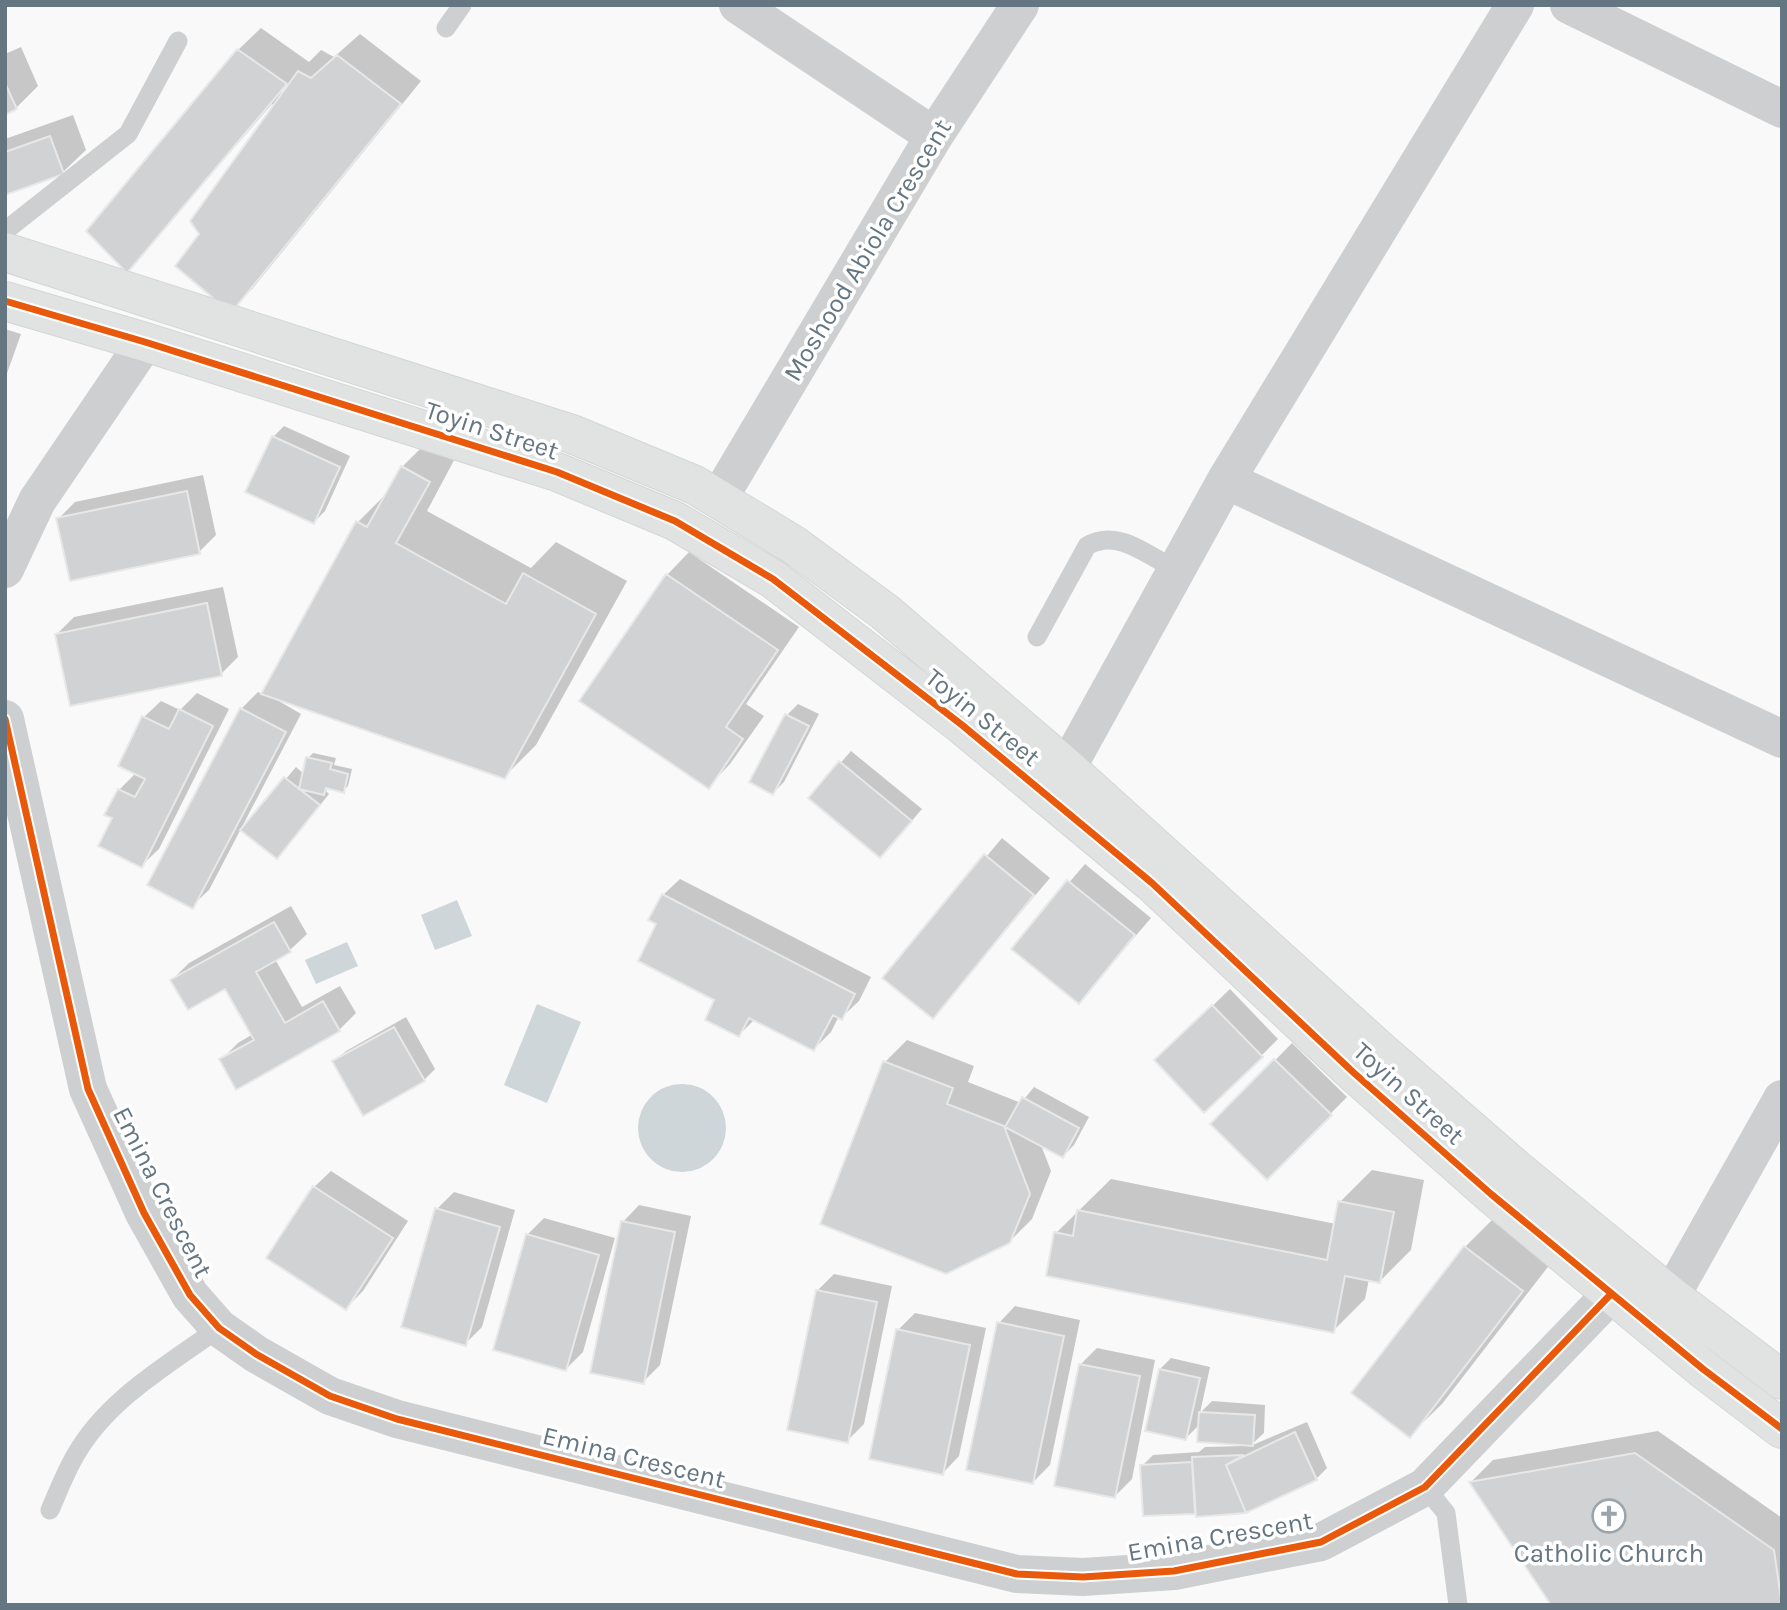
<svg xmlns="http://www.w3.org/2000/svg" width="1787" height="1610" font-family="Karla,sans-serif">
  <rect width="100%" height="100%" fill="#f9f9f9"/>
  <!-- water -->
  <path fill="#ced6d9" d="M457 900 472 936 435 950 421 915Z
    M347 942 358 966 316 984 305 960Z
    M537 1004 581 1022 547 1103 504 1085Z
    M638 1128a44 44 0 1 1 88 0a44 44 0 1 1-88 0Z"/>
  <!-- shadow -->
  <path fill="#0003" d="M261 28 309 62 321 50 334 57 360 34 421 81 253 288 231 310 201 234 274 106 272 104 127 271 88 230 238 50Z
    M21 47 38 86 16 108 5 113V54Z
    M73 115 86 150 63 172 5 193V139Z
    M5 329 21 334 5 379Z
    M284 426 350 456 325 511 314 522 273 437Z
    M434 435 460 449 427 511 531 568 556 542 627 581 536 745 504 777 267 694 301 714 209 890 192 906 241 709 258 692 263 694 358 522 389 491 402 467Z
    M203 475 216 535 199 552 58 519 75 502Z
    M689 552 799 627 746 704 764 716 730 764 708 787 582 701 667 575Z
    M223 587 238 657 221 674 57 634 74 617Z
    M197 693 229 709 159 849 142 865 114 818 119 790 136 773 144 717 161 701 180 710Z
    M798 704 819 714 784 782 773 793 752 781 787 715Z
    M851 751 922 809 891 845 810 798Z
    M313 753 336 758 334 765 352 769 348 786 343 791 329 787 326 791 329 794 287 846 243 830 296 767 304 774 308 758Z
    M1002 838 1050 878 933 1016 885 978Z
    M1085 864 1151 918 1079 1002 1013 948Z
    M680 879 871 977 859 1001 842 1017 839 1016 831 1032 814 1049 755 1019 739 1035 717 1000 659 924 663 895Z
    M291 906 307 934 290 950 275 959 302 1007 340 986 356 1013 339 1030 221 1060 238 1043 253 1034 226 987 172 980 189 963Z
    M1230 989 1278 1039 1261 1056 1173 1044Z
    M406 1017 435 1069 424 1080 334 1062 346 1051Z
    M907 1040 974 1066 968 1082 1021 1103 1034 1087 1089 1117 1074 1145 1063 1156 1041 1145 1051 1171 1032 1219 1009 1242 885 1062Z
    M1292 1043 1347 1097 1267 1178 1213 1124Z
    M1372 1170 1424 1180 1411 1250 1379 1282 1369 1279 1365 1299 1333 1331 1056 1233 1111 1179 1336 1224 1340 1202Z
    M331 1171 408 1221 363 1291 346 1308 314 1187Z
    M454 1192 515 1210 482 1327 465 1344 437 1209Z
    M639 1205 691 1216 660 1365 643 1382 623 1222Z
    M1497 1215 1554 1259 1442 1404 1410 1435 1465 1247Z
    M544 1218 615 1238 583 1352 566 1369 527 1235Z
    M834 1274 892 1286 864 1424 847 1441 817 1291Z
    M1015 1306 1080 1320 1050 1465 1033 1482 999 1323Z
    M915 1313 986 1328 959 1456 943 1473 898 1330Z
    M1097 1348 1155 1360 1132 1479 1115 1496 1080 1365Z
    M1171 1358 1210 1367 1200 1413 1212 1401 1265 1405 1264 1433 1250 1446 1307 1422 1327 1468 1316 1479 1245 1511 1145 1514 1142 1466 1153 1455 1199 1452 1205 1447 1242 1446V1443L1200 1424 1186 1438 1160 1369Z
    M1658 1431 1782 1518V1605L1471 1482 1493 1460Z"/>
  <!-- building -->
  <path fill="#d0d2d3" stroke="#e8e8e8" stroke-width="2" d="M237 49 287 84 127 273 86 231Z
    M337 55 401 104 231 313 175 266 199 234 190 221 298 71 311 78Z
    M5 83 17 109 5 115Z
    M50 136 64 174 5 195V152Z
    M272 436 340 467 314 524 245 492Z
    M401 466 430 482 396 543 506 604 523 573 596 614 505 779 261 694 356 521 367 527Z
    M187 491 200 554 70 581 56 518Z
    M666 574 778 650 726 727 743 739 709 789 579 701Z
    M207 603 222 676 70 706 55 634Z
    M240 708 286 732 193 909 147 885Z
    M179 709 213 726 142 868 98 846 112 818 104 815 118 789 135 797 145 779 118 766 142 716 169 729Z
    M785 714 809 726 773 795 749 782Z
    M306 757 332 763 330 769 348 774 344 793 326 788 324 795 299 789Z
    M839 761 912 821 880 858 808 798Z
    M284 777 320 805 277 859 240 830Z
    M984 854 1034 895 933 1019 882 978Z
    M1067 880 1135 935 1079 1004 1011 949Z
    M662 894 855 994 842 1020 833 1015 814 1051 749 1018 739 1037 705 1020 714 1000 638 961 656 924 648 920Z
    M274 922 291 952 256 972 285 1023 323 1001 340 1031 236 1090 219 1059 254 1040 225 989 188 1010 170 980Z
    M1212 1005 1263 1057 1204 1113 1154 1060Z
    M394 1027 425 1081 363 1116 332 1061Z
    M1274 1059 1332 1115 1267 1180 1210 1124Z
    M883 1061 953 1088 947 1104 1004 1126 1030 1194 1010 1243 946 1274 820 1224Z
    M1022 1097 1079 1128 1063 1158 1005 1127Z
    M313 1186 393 1238 346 1310 266 1258Z
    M1338 1201 1394 1212 1380 1283 1345 1276 1334 1333 1046 1276 1054 1232 1073 1236 1077 1210 1327 1260Z
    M435 1208 500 1227 466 1346 401 1327Z
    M621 1221 675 1232 644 1384 590 1373Z
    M526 1234 599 1255 566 1371 493 1350Z
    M1464 1246 1523 1291 1410 1438 1351 1393Z
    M816 1290 877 1302 848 1443 787 1430Z
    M997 1322 1064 1336 1033 1484 966 1470Z
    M896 1329 970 1345 943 1475 869 1459Z
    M1079 1364 1140 1376 1115 1498 1054 1486Z
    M1159 1369 1200 1378 1186 1440 1145 1431Z
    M1199 1412 1255 1415 1253 1446 1197 1442Z
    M1295 1432 1317 1480 1246 1513 1226 1465Z
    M1635 1453 1774 1550 1782 1605H1551L1469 1482Z
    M1244 1455 1226 1465 1246 1513 1196 1517 1192 1457Z
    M1192 1462 1195 1514 1143 1516 1140 1465Z"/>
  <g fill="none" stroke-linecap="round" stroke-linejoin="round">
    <defs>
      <path id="secondary" d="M5 252 572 434 695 485 794 545 885 612 1067 768 1377 1048 1517 1170 1671 1296 1782 1380
        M5 301 145 342 557 472 675 521 773 579 962 725 1152 883 1354 1073 1491 1194 1703 1369 1782 1429"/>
    </defs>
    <!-- secondary casing -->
    <use href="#secondary" stroke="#d5d6d7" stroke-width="40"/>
    <!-- lane -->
    <path stroke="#cecfd0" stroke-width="19" d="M446 28 462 5
      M5 231 128 134 178 41
      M1037 637 1087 546C1118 528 1147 555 1176 570
      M1425 1487 1446 1513 1458 1605
      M50 1510C58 1492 65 1473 75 1456 107 1399 168 1365 219 1328"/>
    <!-- street -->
    <path stroke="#cecfd0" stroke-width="38" d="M738 5 934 136
      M1569 5 1782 109
      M1226 480 1782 739
      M719 498 934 136 1020 5
      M5 569 37 501 145 342
      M5 719 88 1089 144 1213 190 1295 219 1328 256 1354 330 1396 397 1419 1017 1574 1083 1577 1174 1571 1321 1542 1425 1487 1611 1294
      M1067 768 1226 480 1515 5
      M1671 1296 1782 1099"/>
    <!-- secondary -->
    <use href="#secondary" stroke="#e1e2e2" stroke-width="38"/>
    <defs>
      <path id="cycleway" d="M5 301 145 342 557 472 675 521 773 579 962 725 1152 883 1354 1073 1491 1194 1703 1369 1782 1429
        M5 719 88 1089 144 1213 190 1295 219 1328 256 1354 330 1396 397 1419 1017 1574 1083 1577 1174 1571 1321 1542 1425 1487 1611 1294"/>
    </defs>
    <!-- cycleway casing -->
    <use href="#cycleway" stroke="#fff" stroke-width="11"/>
    <!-- cycleway -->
    <use href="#cycleway" stroke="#e8590c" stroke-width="7"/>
  </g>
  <!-- icons -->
  <defs>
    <symbol id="church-ring" viewBox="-11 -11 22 22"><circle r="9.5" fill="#fff" stroke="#99a4ac" stroke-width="1.5"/><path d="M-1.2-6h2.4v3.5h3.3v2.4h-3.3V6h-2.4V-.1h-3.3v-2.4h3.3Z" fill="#99a4ac"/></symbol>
  </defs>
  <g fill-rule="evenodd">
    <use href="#church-ring" x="1590" y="1497" width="38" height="38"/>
  </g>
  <g text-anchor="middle" stroke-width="7" stroke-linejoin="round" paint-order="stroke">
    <!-- street labels -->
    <g font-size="26" fill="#657683" stroke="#fff">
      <text transform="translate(867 250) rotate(-59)" y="9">Moshood Abiola Crescent</text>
      <text transform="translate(492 430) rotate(18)" y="9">Toyin Street</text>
      <text transform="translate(983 717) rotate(39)" y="9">Toyin Street</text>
      <text transform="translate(1409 1093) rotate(42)" y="9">Toyin Street</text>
      <text transform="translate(163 1192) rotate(63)" y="9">Emina Crescent</text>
      <text transform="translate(634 1457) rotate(14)" y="9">Emina Crescent</text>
      <text transform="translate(1220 1536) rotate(-10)" y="9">Emina Crescent</text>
    </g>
    <!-- poi labels -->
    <g font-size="26" fill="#657683" stroke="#fff">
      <text x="1609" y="1562">Catholic Church</text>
    </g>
  </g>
  <!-- border -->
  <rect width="1787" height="1610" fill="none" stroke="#657683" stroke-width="14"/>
</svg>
